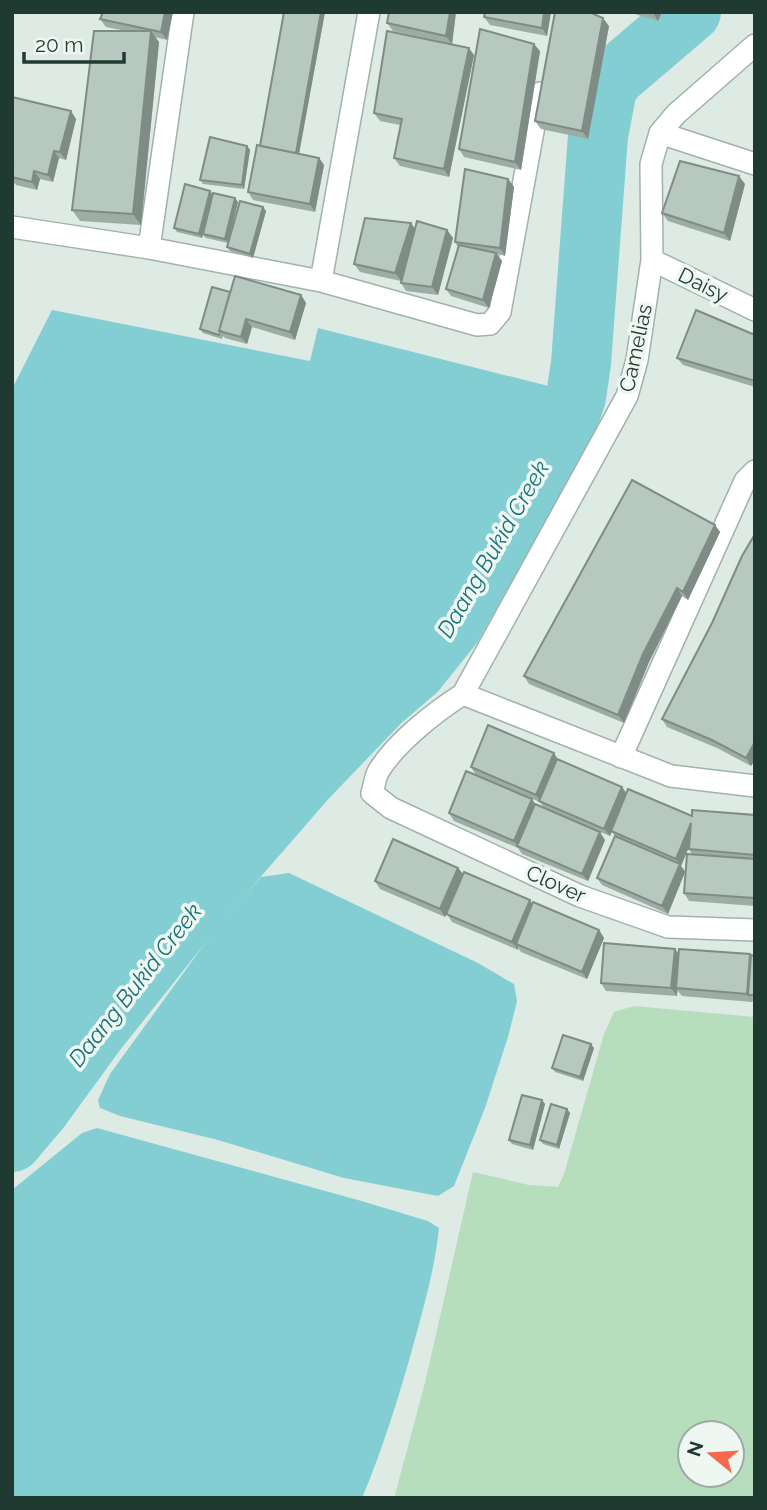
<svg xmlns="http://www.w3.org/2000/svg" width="767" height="1510" font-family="Raleway,sans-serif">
  <rect width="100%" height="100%" fill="#deeae4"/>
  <!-- green -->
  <path fill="#b6ddbc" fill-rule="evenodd" d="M634 1006 755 1017V1498H394L424 1387 473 1172 529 1185 558 1187 564 1174 604 1034 614 1012ZM690 1433H732V1475H690Z"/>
  <!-- water -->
  <path fill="#83ced3" d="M52 310 310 361 318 328 572 392 412 665 253 806 12 1104V389Z
    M289 873 478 963 514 984 517 1001 508 1037 485 1108 454 1186 438 1196 344 1178 218 1140 120 1116 100 1108 98 1100 110 1074 219 924 261 877Z
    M97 1128 358 1200 428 1221 439 1228C435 1267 425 1302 415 1339 400 1393 384 1446 362 1498H12V1190L82 1133Z"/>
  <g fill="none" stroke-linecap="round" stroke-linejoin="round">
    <!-- river -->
    <path stroke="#83ced3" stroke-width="60" d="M12 1142 40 1109 96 1032 206 894 306 779 381 701 416 671 453 625 569 417 576 397 581 363 598 136 607 88 616 76 691 12"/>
    <defs>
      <path id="street" d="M660 133 755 164
        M12 227 149 248 321 281 477 325 490 324 500 312 540 93
        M149 248 183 12
        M652 260 755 310
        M321 281 369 12
        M463 694 627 396 637 360 652 260 651 164 660 133 676 114 755 45
        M621 757 745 481 755 471
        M755 786 671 776 463 694C435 712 395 743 378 772 375 778 374 787 372 793L391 808 580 896 668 927 755 930"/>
    </defs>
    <!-- street casing -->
    <use href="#street" stroke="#a1b2ab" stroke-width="24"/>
    <!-- street -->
    <use href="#street" stroke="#fff" stroke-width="21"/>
  </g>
  <!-- wall -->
  <path fill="#9daca4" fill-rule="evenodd" d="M173 12 167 40 155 37 159 42 141 225 80 221 72 210 126 31 106 27 100 19Z
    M284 12H325L299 154 319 158 324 165 315 212 253 200 248 192 260 146Z
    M456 12 452 44 393 31 387 23Z
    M485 12H551L547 36 490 25 484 17Z
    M628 12H662L658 21Z
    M609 26 588 139 541 129 535 121Z
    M540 51 521 170 464 157 459 149Z
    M474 55 449 177 400 166 394 158 400 125 380 121 374 113Z
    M12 97 76 119 66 160 59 158 53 182 40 179 37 190 16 185 12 180Z
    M247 146 250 150 244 189 203 184 200 180Z
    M508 179 514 187 505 256 497 254 502 261 489 308 451 296 446 289 458 247 455 242Z
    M745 184 730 241 668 221 662 213Z
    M210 191 212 194 238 202 229 238 263 207 266 211 253 258 230 251 227 247 228 243 206 238 203 235 202 238 177 232 174 228Z
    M411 223 415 229 447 230 453 238 438 295 406 291 401 283V281L360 272 354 264Z
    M230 292 301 295 306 303 295 340 252 327 247 344 225 338 223 336 222 339 203 333 200 329Z
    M755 335V387L683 365 677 358Z
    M715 525 720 532 688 600 682 596 649 662 624 723 529 684 524 676Z
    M755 534V760L751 766 717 748 667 727 662 719 712 623Z
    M559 760 622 787 626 793 692 816 755 815V906L689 901 684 893 685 872 668 914 602 885 597 878 615 836 612 832 610 836 544 808 540 802 476 775 471 767ZM689 847V849L692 854 685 871 681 866Z
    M535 805 605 840 588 881 522 854 518 848 454 821 449 813Z
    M458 868 463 875 532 904 599 930 604 938 587 979 521 952 518 948V950L452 922 447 914 445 917 380 889 375 881Z
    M675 949 679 954 755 956V1003L752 1001V1002L682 996 677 990V996L606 991 601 983Z
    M594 1048 583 1081 555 1072 552 1068Z
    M542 1100 545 1104 533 1150 512 1144 509 1140Z
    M567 1109 570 1113 559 1149 543 1144 540 1140Z"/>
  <!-- shaded-wall -->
  <path fill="#7f8c86" d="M165 12H173L167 40 161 32Z
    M321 12H325L298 159 295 155Z
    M450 12H456L452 44 446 36Z
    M544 12H551L547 36 542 28Z
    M653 12H662L658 21 653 13Z
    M603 18 609 26 588 139 582 131Z
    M151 31 159 42 141 225 133 214Z
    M534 44 540 51 521 170 515 162Z
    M469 48 474 55 449 177 444 169Z
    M71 111 76 119 66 160 60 152Z
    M247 146 250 150 244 189 242 185Z
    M54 151 59 158 53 182 48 175Z
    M319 158 324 165 315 212 310 204Z
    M34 171 40 179 37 190 32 182Z
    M739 176 745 184 730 241 724 233Z
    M508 179 514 187 505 256 500 248Z
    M210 191 213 195 202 238 199 234Z
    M235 198 238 202 228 243 225 239Z
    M263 207 266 211 253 258 250 254Z
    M411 223 416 231 401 281 395 273Z
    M447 230 453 238 438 295 432 287Z
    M496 253 502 261 489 308 483 300Z
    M301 295 306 303 295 340 290 332Z
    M246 319 252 327 247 344 241 337Z
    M715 525 720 532 688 600 683 592Z
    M677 588 682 596 649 662 624 723 618 715 643 654Z
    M755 742V760L751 766 746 758Z
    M554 753 559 761 540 801 536 795Z
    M622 787 627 794 610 836 604 829Z
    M532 799 537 807 518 847 514 841Z
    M691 823 696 830 681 866 685 872 668 914 662 906 680 864 676 859Z
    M600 832 605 840 588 881 582 874Z
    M458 868 464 875 445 917 440 909Z
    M530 900 535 908 516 944 518 948V950L512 942Z
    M599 930 604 938 587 979 582 972Z
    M675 949 680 956 677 996 671 988Z
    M750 954 755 961 748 995 752 1002 747 994Z
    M591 1044 594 1048 583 1081 580 1077Z
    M542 1100 545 1104 533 1150 530 1145Z
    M567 1109 570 1113 559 1149 557 1145Z"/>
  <!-- building -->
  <path fill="#b6c8bf" stroke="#7f8c86" stroke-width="2" d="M103 12H165L161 32 100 19Z
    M284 12H321L296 153 260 146Z
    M389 12H450L446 36 387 23Z
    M485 12H544L542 28 484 17Z
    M555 12H589L603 18 582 131 535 121Z
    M480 29 534 44 515 162 459 149Z
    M94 31H151L133 214 72 210Z
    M387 31 469 48 444 169 394 158 402 119 374 113Z
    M12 97 71 111 60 152 54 151 48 175 34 171 32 182 12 177 13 164H12Z
    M210 137 247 146 242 185 200 180Z
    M257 145 319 158 310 204 248 192Z
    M680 161 739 176 724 233 662 213Z
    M465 169 508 179 500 248 455 242Z
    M185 184 210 191 199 234 174 228Z
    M213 193 235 198 225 239 203 234Z
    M240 201 263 207 250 254 227 247Z
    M365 218 411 223 395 273 354 264Z
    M417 221 447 230 432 287 401 283Z
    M459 245 496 253 483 300 446 289Z
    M235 276 301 295 290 332 246 319 241 337 219 331Z
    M212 287 230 292 219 331H221L219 335 200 329Z
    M696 310 755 335V381L677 358Z
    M632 480 715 525 683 592 677 588 643 654 618 715 524 676Z
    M755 534V742L746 758 712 740 662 719 712 623 742 556Z
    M488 725 554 753 536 795 471 767Z
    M557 759 622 787 604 829 539 801Z
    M466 771 532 799 514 841 449 813Z
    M628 789 692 816V810L755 815V855L689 849 691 823 676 859 611 831Z
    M535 804 600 832 582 874 517 846Z
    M615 836 680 864 662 906 597 878Z
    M393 839 458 868 440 909 375 881Z
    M687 854 755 859 754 898 684 893Z
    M464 872 530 900 512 942 446 914Z
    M533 902 599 930 582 972 516 944Z
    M604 943 675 949 671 988 601 983Z
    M679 949 750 954 747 994 676 988Z
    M751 955 755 956V995H748Z
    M563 1035 591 1044 580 1077 552 1068Z
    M522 1095 542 1100 530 1145 509 1140Z
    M551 1104 567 1109 557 1145 540 1140Z"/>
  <g text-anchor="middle" stroke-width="7" stroke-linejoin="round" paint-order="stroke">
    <!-- street labels -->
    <g font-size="21" fill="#1f3b31" stroke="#eff7f2">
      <text transform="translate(703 285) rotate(26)" y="7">Daisy</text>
      <text transform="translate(636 348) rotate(-78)" y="7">Camelias</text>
      <text transform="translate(556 884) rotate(24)" y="7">Clover</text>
    </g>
    <!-- water labels -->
    <g font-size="23" font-style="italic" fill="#177278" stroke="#eff7f2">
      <text transform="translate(493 549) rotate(-60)" y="8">Daang Bukid Creek</text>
      <text transform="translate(135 985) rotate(-52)" y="8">Daang Bukid Creek</text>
    </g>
  </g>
  <!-- border -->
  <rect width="767" height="1510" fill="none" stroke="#1f3b31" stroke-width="28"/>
  <!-- north arrow -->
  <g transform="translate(711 1454) rotate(288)"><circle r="33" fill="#eff7f2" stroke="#9caca5" stroke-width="2"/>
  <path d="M0-5L12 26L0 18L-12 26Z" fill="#f7684f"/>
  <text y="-10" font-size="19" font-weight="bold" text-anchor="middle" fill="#1f3b31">N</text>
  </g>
  <!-- scale -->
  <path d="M24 52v10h100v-10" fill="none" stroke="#1f3b31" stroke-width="3.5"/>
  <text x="35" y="52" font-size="21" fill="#1f3b31" stroke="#eff7f2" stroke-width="5" paint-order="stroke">20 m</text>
</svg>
